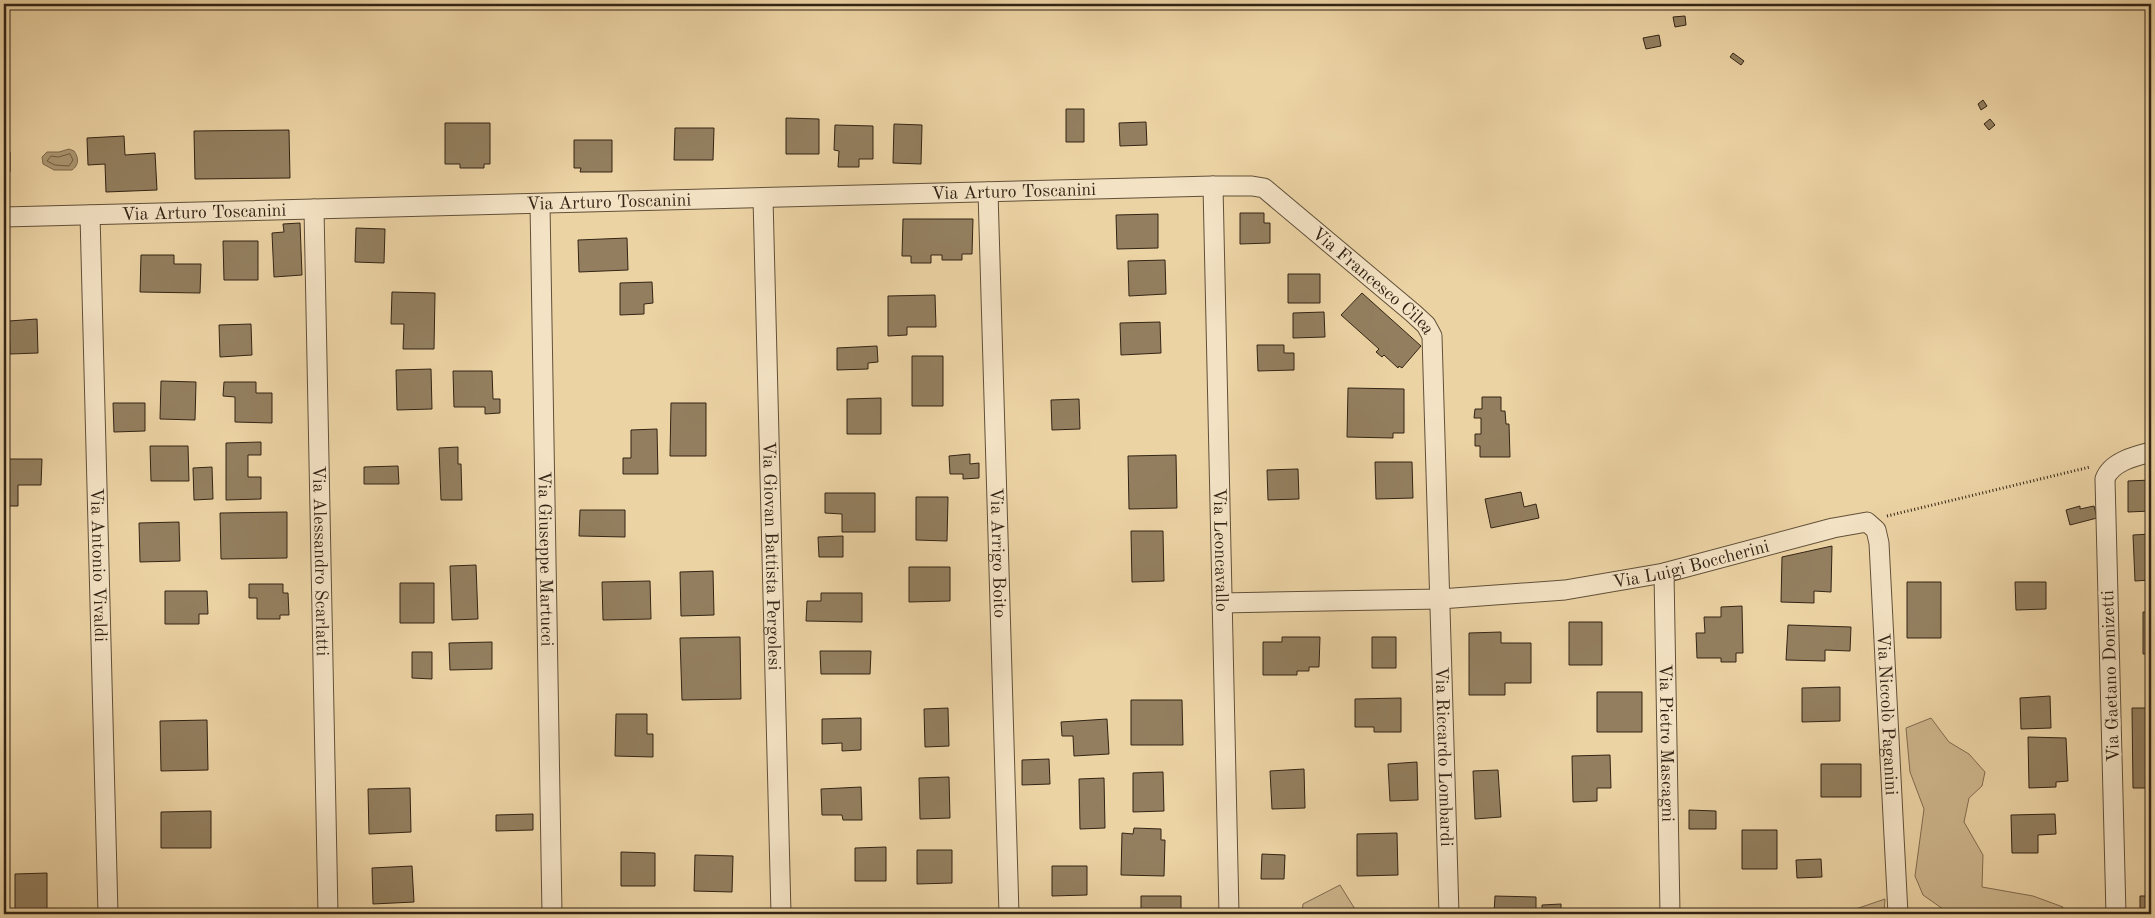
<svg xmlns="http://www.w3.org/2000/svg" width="2155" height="918" font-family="'Old Standard TT',serif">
  <rect width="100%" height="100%" fill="#ecd3a4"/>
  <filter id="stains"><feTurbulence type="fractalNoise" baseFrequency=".004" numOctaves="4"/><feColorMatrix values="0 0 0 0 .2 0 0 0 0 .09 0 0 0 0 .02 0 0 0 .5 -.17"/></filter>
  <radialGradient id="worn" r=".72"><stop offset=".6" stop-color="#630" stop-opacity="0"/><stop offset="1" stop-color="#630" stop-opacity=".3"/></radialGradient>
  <!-- green -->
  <path fill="#cdb58c" stroke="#806c50" d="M1931 718 1949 742 1969 754 1985 772 1982 786 1969 798 1964 822 1983 855 1982 887 2033 896 2063 907 2062 914H1950L1923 895 1915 876 1924 809 1910 772 1906 728Z
    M1340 885 1358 914H1302L1303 904Z
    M1885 899 1884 914H1841Z"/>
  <!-- water -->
  <path fill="#ad9873" stroke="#7c6a4d" d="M69 149 74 151C79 158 79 165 72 170H54L43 164 42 157 47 152H59Z"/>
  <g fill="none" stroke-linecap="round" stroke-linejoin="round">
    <!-- shore -->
    <path stroke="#705e44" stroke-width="1" d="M70 154 73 160 69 166 55 165 47 161 51 156 58 157Z"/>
  </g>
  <!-- building -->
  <path fill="#937f5f" stroke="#332415" d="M1685 16 1686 25 1675 27 1673 17Z
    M1659 35 1661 46 1646 49 1643 38Z
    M1733 53 1744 61 1741 65 1730 57Z
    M1983 100 1987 106 1981 110 1978 104Z
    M1066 109H1084V142H1066Z
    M786 118 819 119V154H786Z
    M1990 119 1995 125 1989 130 1984 124Z
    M1146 122 1147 145 1120 146 1119 123Z
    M445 123H490V164H484V168H460V164H445Z
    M894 124 922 125 921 164 893 163Z
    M835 125 873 126V159H859V167H838L839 151 834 150Z
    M675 128H714L713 160H674Z
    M289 130 290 178 195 179 194 131Z
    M124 136 125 155 155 153 157 190 106 192 105 164 88 165 87 138Z
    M574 140H612V172H580L581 168H574Z
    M4 152H10V172H4Z
    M1240 213H1264V223H1270V243L1240 244Z
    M1158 214V248L1117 249 1116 215Z
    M903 219H973L972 254H962V260H942V255H931V263H911V256H902Z
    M300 223 302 275 274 277 272 233 284 232 283 224Z
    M356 228 385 229 384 263 355 262Z
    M627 238 628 270 579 272 578 240Z
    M223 241H258V280H224Z
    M141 255H174V264H201L200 293 140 292Z
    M1165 260 1166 294 1129 296 1128 261Z
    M1288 274H1320V303H1288Z
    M652 282 653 303 644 304V314L620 315V283Z
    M392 292 435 293 434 349H403L404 324H391Z
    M1362 293 1421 346 1402 368 1399 366 1398 368 1384 355 1382 357 1376 352 1379 349 1341 315Z
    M935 295 936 327H907V335L888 336V296Z
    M1324 312 1325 337 1293 338V313Z
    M37 319 38 353 10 354 9 321Z
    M1160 322 1161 353 1121 355 1120 323Z
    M251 324 252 355 220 357 219 325Z
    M1257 345H1284V353H1294V370L1258 371Z
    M877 346 878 362 868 363V369L837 370V348Z
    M912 356H943V406H912Z
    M431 369 432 409 397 410 396 370Z
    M453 371H492L493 399H500V413L485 414V407H454Z
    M161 381 196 382 195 420 160 419Z
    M224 382H256V393H272V423L235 422V397L223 396Z
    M1348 388 1404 389V433H1393V438L1347 437Z
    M1482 397H1501V411H1505L1506 424H1509L1510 457H1480V446H1475V434H1481V418H1474L1475 409H1482Z
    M881 398V434H847V399Z
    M1079 399 1080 429 1052 430 1051 400Z
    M113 403H145V431L114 432Z
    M671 403H706V456H670Z
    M657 429 658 474H623V458H631V430Z
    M261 442V455H248V477H261V499L226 500V443Z
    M150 446H188L189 481H151Z
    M458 447V464H461L462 500H441L439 448Z
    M970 454V464L979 463V478L963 479V474H950L949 456Z
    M1176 455 1177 508 1129 509 1128 456Z
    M4 459H42L41 485H18V506H4Z
    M1375 462H1412L1413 498 1376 499Z
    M398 466 399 484H364V467Z
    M212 467 213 499 194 500 193 468Z
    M1298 469 1299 499 1268 500 1267 470Z
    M2151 480V511L2128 512V481Z
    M1521 492 1524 507 1536 504 1539 518 1491 528 1485 499Z
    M825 493H875V532H842V514L825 513Z
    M916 497H948L947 541 916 540Z
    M2080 506V509L2094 506 2097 518 2070 525 2066 510Z
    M580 510H625V537L579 536Z
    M287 512V558L221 559 220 513Z
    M179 522 180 561 140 562 139 523Z
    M1131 531H1163L1164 581 1132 582Z
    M2151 534V580L2135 581 2133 535Z
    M843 536V557H819L818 537Z
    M1832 546 1831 592 1814 591V603L1781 602 1782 557Z
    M476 565 478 619 452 620 450 566Z
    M909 567H950V601L909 602Z
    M713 571 714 615 681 616 680 572Z
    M650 581 651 619 603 620 602 582Z
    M1907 582H1941V638H1907Z
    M2015 582H2046V609L2016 610Z
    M400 583H434V623H400Z
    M249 584H283V593H288L289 615H280V619H257V598H249Z
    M165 591H207L208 614H199V624H165Z
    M821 593H862V622L806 621 807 601H821Z
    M1742 606 1743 653H1736V662H1721V658H1697L1696 633H1705L1704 617H1721V607Z
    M2143 612H2151V654H2143Z
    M1569 622H1602V665H1569Z
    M1788 625 1851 627 1850 651 1825 650V661L1786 660Z
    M1501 632V643H1531V683H1505V695H1469V633Z
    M740 637 741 699 682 700 680 638Z
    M1282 637H1320L1319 667H1309V671H1297V675H1263V642H1282Z
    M1372 637H1396V668H1372Z
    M492 642V669L450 670 449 643Z
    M820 651H871L870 674H821Z
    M412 652H432V679L412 678Z
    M1840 687V721L1802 722V688Z
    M1597 692H1642V732H1597Z
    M2050 696 2051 728 2021 729 2020 698Z
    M1401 698V732H1374V727H1355V699Z
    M1131 700H1182L1183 745H1131Z
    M948 708 949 746 925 747 924 709Z
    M2132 708H2151V788H2133Z
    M616 714H647V734H653V757L615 756Z
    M861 718V750L842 751V743L822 744V719Z
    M1107 719 1109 754 1074 756 1073 736H1062L1061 722Z
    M207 720 208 770 161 771 160 721Z
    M2028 737 2066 738 2068 781 2056 782V787L2029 788Z
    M1610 755 1611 788H1597V801L1573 802 1572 756Z
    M1049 759 1050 784 1022 785V760Z
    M1417 762 1418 800 1390 801 1388 764Z
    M1821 764H1861V797H1821Z
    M1304 769 1305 808 1272 809 1270 771Z
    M1498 770 1501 817 1475 819 1473 771Z
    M1163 772 1164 811 1133 812V773Z
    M949 777 950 818 920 819 919 778Z
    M1104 778 1105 828 1080 829 1079 779Z
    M861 787 862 820H843L842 815H822L821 789Z
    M410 788 411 832 369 834 368 789Z
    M1689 810 1716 811V829H1689Z
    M211 811V848H161V812Z
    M533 814V830L496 831V815Z
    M2055 814 2056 834 2038 835V853H2012L2011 815Z
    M1134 828 1161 829V840H1165L1164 876 1121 875 1122 833 1133 834Z
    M1742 830H1777V869H1742Z
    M1397 833 1398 875 1357 876V834Z
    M886 847V881H855V848Z
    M917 850H952V883L917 884Z
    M621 852 655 853V886H621Z
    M1262 854 1285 855 1284 879H1261Z
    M695 855 733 856 732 892 694 891Z
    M1821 859 1822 877 1797 878 1796 860Z
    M412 866 414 902 373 904 372 868Z
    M1052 866H1087V895L1052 896Z
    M47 873V911L15 912V874Z
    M1141 896H1181V914H1141Z
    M1495 896 1536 897V914H1494Z
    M2140 896H2151V914H2140Z
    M1561 904V914H1542V905Z"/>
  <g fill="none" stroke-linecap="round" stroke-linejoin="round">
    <defs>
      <g id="minor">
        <path id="s1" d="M1213 186 1229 914"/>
        <path id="s2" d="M988 192 1009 914"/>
        <path id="s3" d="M763 198 781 914"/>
        <path id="s4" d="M540 204 552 914"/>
        <path id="s5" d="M314 209 328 914"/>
        <path id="s6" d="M90 215 108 914"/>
        <path id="s7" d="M4 217 1213 186H1252L1264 188 1413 313 1426 325 1432 336 1449 914"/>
        <path id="s8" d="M1664 573 1670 914"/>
        <path id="s9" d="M1222 603 1440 599 1565 590 1664 573 1833 528 1867 522 1876 530 1879 543 1898 914"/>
        <path d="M2116 914 2105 479C2111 462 2135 456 2151 452"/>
      </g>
    </defs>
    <!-- minor casing -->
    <use href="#minor" stroke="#615039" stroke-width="21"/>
    <!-- path -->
    <path stroke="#332415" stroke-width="3" stroke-dasharray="1 2.5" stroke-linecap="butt" d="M1887 516 2090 467"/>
    <!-- minor -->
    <use href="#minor" stroke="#f3e2c4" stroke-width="19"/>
  </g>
  <g text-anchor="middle" stroke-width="5" stroke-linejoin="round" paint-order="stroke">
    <!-- street labels -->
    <g font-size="18" fill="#332415" stroke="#f3e2c4">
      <text dy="6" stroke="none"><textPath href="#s7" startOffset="1010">Via Arturo Toscanini</textPath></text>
      <text dy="6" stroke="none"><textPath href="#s7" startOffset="605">Via Arturo Toscanini</textPath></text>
      <text dy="6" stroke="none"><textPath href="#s7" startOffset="200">Via Arturo Toscanini</textPath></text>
      <text dy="6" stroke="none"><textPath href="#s7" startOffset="1404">Via Francesco Cilea</textPath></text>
      <text dy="6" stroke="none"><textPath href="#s1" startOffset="364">Via Leoncavallo</textPath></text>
      <text dy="6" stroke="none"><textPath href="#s2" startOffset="361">Via Arrigo Boito</textPath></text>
      <text dy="6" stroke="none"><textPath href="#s3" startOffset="358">Via Giovan Battista Pergolesi</textPath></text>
      <text dy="6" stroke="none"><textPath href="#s4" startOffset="355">Via Giuseppe Martucci</textPath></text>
      <text dy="6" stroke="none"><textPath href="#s5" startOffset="352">Via Alessandro Scarlatti</textPath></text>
      <text dy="6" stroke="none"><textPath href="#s9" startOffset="472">Via Luigi Boccherini</textPath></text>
      <text dy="6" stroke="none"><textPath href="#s6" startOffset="350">Via Antonio Vivaldi</textPath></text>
      <text transform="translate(2110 676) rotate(-92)" y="6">Via Gaetano Donizetti</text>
      <text dy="6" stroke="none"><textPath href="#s9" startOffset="850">Via Niccolò Paganini</textPath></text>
      <text dy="6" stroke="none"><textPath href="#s8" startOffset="170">Via Pietro Mascagni</textPath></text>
      <text dy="6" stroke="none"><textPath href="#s7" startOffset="1906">Via Riccardo Lombardi</textPath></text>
    </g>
  </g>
  <!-- margin -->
  <rect width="2155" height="918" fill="none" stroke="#ecd3a4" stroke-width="20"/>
  <rect x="5" y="5" width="2145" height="908" fill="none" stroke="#332415" stroke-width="2.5"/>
  <rect x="10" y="10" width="2135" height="898" fill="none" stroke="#332415"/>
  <rect width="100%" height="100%" filter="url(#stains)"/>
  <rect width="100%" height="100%" fill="url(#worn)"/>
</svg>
